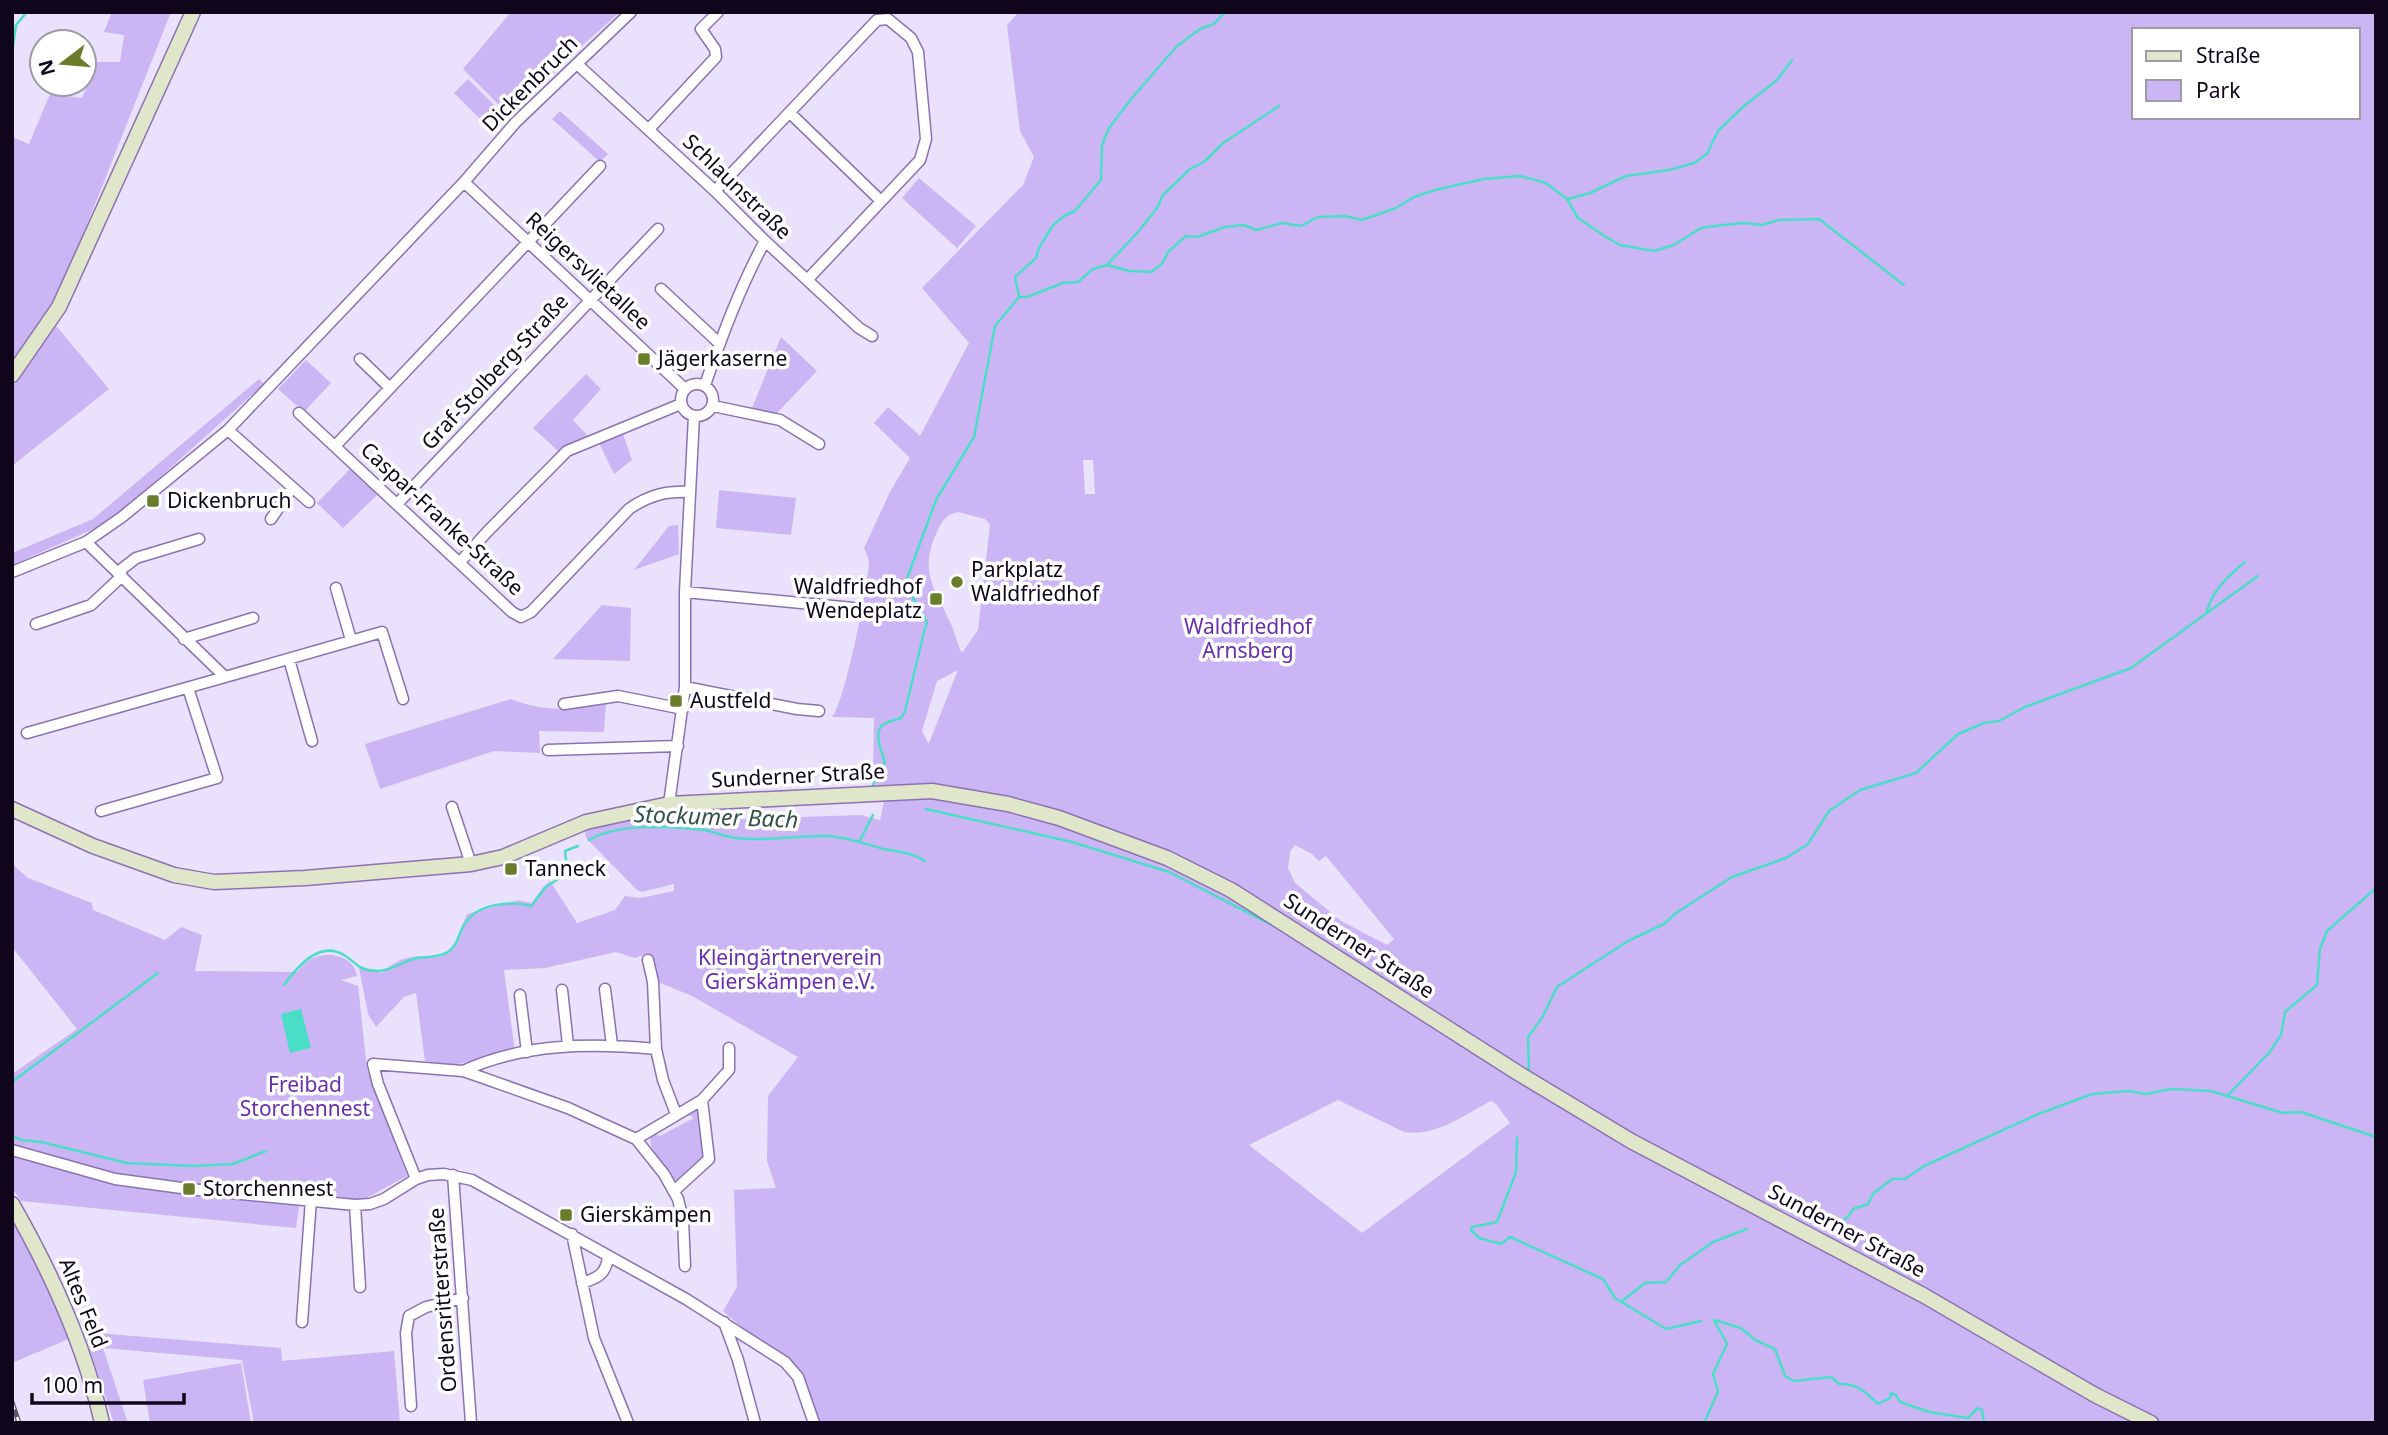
<svg xmlns="http://www.w3.org/2000/svg" width="2388" height="1435" font-family="'Noto Sans',sans-serif">
  <rect width="100%" height="100%" fill="#eae1fc"/>
  <!-- green -->
  <path fill="#cbb5f4" fill-rule="evenodd" d="M112 12H171L77 250 47 315 109 389 12 466V137L29 144 50 94 82 98 97 62H120L124 35 104 32Z
    M511 12H620L567 59 512 118 463 69Z
    M1019 12H2376V1423H808L793 1372 723 1311 737 1287 734 1190 776 1188 767 1161 768 1096 798 1057 692 996 658 982 649 953 635 958 616 952 545 968 504 970 515 1052 453 1065 425 1061 416 993 404 997 376 1027 368 1014 359 968 382 973C401 954 417 956 442 956L454 945 467 914 518 900 532 903 542 888 550 881 577 923 615 910 625 896 640 898 674 891V884L642 892 637 890 586 838 585 832 588 829 671 813 710 820 861 815 880 820 884 802 873 779 874 718 832 717C844 706 868 585 869 563 869 558 866 553 864 548L890 492 910 458 874 423 888 407 920 436 969 343 922 288 1023 185 1034 157 1020 131 1007 25ZM2134 30H2358V117H2134ZM1083 460H1093L1095 494H1085ZM958 512 985 519 990 525 978 630 962 653C957 644 955 632 950 622 935 589 919 572 936 534 941 522 945 515 958 512ZM958 670 929 743H928L922 731 937 681ZM1295 845 1312 854 1319 861 1326 856 1394 939 1387 945 1341 921 1295 883 1288 868 1290 852ZM1338 1100 1404 1132C1436 1137 1464 1115 1491 1101L1496 1104 1510 1123 1362 1233 1249 1145Z
    M468 79 497 108 483 122 454 93Z
    M560 111 608 154 600 162 552 119Z
    M919 178 976 226 957 248 902 198Z
    M781 337 817 371 776 414 752 408Z
    M306 360 331 383 304 412 278 389Z
    M586 374 601 389 573 420 589 437 558 451 533 428Z
    M259 379 264 384 122 511 98 527 12 565V553L93 519Z
    M623 434 632 460 614 474 599 443Z
    M351 468 379 493 343 528 317 503Z
    M719 490 796 498 791 535 716 528Z
    M678 525 679 554 634 570 669 526Z
    M602 605 631 608 630 661 553 659Z
    M511 699C546 713 571 709 606 704L604 732 539 731 540 753 494 751 380 789 365 744Z
    M12 864 28 878 92 903 93 910 165 940 181 927 202 935 195 971 297 972C300 969 305 962 309 960 326 950 354 955 357 976L341 980 358 986 367 1068 407 1176 361 1201 300 1199 296 1228 21 1201 12 1188V1074L77 1029 12 947Z
    M695 1108H699L707 1154 684 1178 677 1181C664 1174 645 1148 652 1133L660 1136 694 1118 686 1113Z
    M12 1216 28 1240 71 1338 12 1363Z
    M84 1332 281 1348 282 1361 394 1351 400 1423H254L242 1360 103 1348 128 1423H114Z
    M241 1363 251 1423H150L143 1380Z"/>
  <!-- water -->
  <path fill="#4adec6" d="M301 1009 311 1048 290 1053 281 1014Z"/>
  <g fill="none" stroke-linecap="round" stroke-linejoin="round">
    <!-- stream -->
    <path stroke="#4adec6" stroke-width="2.5" d="M12 53 16 25 27 12
      M1568 199 1590 193 1626 176 1669 170 1694 163 1707 154 1718 131 1743 107 1777 80 1792 60
      M1107 265 1138 232 1157 208 1163 195 1190 169 1204 162 1223 143 1279 106
      M1019 296 1015 277 1036 258 1039 248 1053 225 1064 216 1075 211 1101 180 1102 145 1109 128 1132 98 1176 47 1200 29 1214 24 1225 12
      M2207 611C2212 591 2229 575 2245 562
      M926 626 927 622 905 584 936 500 974 437 995 326 1019 297H1027L1063 283 1078 282 1093 269 1107 265 1130 271 1151 272 1162 264 1168 252 1186 236 1197 237 1225 227 1244 225 1256 230 1282 223 1301 226 1318 217 1345 216 1362 220 1396 208 1414 197 1435 190 1484 179 1520 176 1546 183 1567 199 1578 218 1606 237 1620 245 1654 251 1674 245 1701 228 1723 225 1744 223 1762 225 1779 220 1819 219 1904 285
      M873 787 876 772 885 763C882 752 872 731 884 724 888 721 895 720 901 718L905 711 925 628
      M926 809 1072 842 1169 872 1274 926
      M589 840C617 823 673 826 705 830 715 832 725 837 736 838 766 842 797 835 827 836 847 837 865 844 884 849 899 852 911 852 925 861
      M860 840 873 815
      M284 985C297 967 319 940 344 955 357 963 357 970 377 971 390 972 403 961 417 958 426 957 440 957 448 952 460 943 458 931 467 921 480 903 512 901 531 906L546 887 564 875 567 868 565 851 578 846
      M1529 1071 1528 1037 1542 1018 1557 987 1628 941 1664 924 1676 913 1732 877 1786 858 1808 844 1829 811 1860 790 1916 773 1958 734 1984 723 1999 721 2025 707 2131 668 2258 576
      M12 1082 158 973
      M2228 1095 2269 1053 2281 1035 2285 1012 2317 985 2320 949 2327 931 2376 888
      M12 1136 21 1140 41 1142 127 1163 194 1166 233 1164 266 1151
      M1517 1138 1516 1172 1497 1222 1472 1227 1471 1230 1479 1238 1501 1244 1510 1237 1603 1279 1615 1298 1666 1329 1701 1321
      M1819 1224C1834 1224 1846 1224 1853 1209L1868 1204 1873 1194 1892 1179H1905L1924 1166 2036 1115 2092 1094 2129 1091 2146 1094 2171 1089 2211 1091 2283 1113 2301 1112 2376 1137
      M1621 1302 1645 1283 1666 1282 1680 1265 1713 1242 1747 1229
      M1714 1320 1741 1328 1755 1340 1775 1349 1785 1376 1794 1381 1831 1377 1839 1384C1856 1383 1866 1392 1878 1404L1890 1398 1891 1393 1896 1395 1900 1402 1929 1412 1968 1418 1978 1408 1982 1410 1984 1423
      M1704 1423 1718 1392 1713 1374 1727 1344 1714 1320"/>
    <defs>
      <path id="street" d="M577 64 715 191 765 241 859 328 872 336
        M790 113 881 201
        M649 129 716 57 715 49 701 29 718 12
        M464 182 685 389
        M715 191 877 20 888 19 911 38 918 52 926 139 920 160 808 279
        M661 289 719 343
        M360 359 390 388
        M681 400a16 16 0 1 1 32 0a16 16 0 1 1-32 0Z
        M705 385C722 336 740 287 765 241
        M713 406 780 420 819 444
        M299 413 512 612 521 617 531 612 629 509C649 495 666 491 690 492
        M228 430 309 502
        M336 445 600 166
        M398 503 658 229
        M271 519 292 488
        M86 542 225 677 382 632 403 699
        M460 562 487 532 567 451 681 404
        M12 572 86 542 122 517 228 430 464 182 516 122 631 12
        M118 572 136 558 199 539
        M336 588 351 640
        M685 592 853 608
        M36 624 91 605 122 576
        M184 639 253 618
        M289 659 312 741
        M685 687 797 709 819 711
        M564 704 618 696 683 709
        M27 733 225 677
        M548 750 678 746
        M669 804 685 687V592L694 416
        M452 807 471 864
        M101 811 217 778 188 688
        M605 989 612 1045
        M562 990 568 1045
        M520 995 527 1052
        M656 1049 663 1080 676 1114
        M463 1071C524 1043 590 1043 656 1049L653 982 648 960
        M636 1139 702 1100 729 1070V1048
        M12 1150 115 1179 189 1189 355 1205 370 1204 384 1199 416 1179 428 1175 444 1174 472 1180 686 1299 785 1362 798 1377 814 1423
        M453 1175 471 1423
        M416 1179 378 1084 373 1064 463 1071 475 1075 568 1108 636 1139 664 1174 678 1199 683 1220 685 1266
        M674 1191 709 1159 702 1100
        M355 1205 360 1287
        M572 1234 594 1338 628 1423
        M582 1283C598 1278 606 1274 608 1257
        M302 1322 311 1200
        M724 1322 738 1360 755 1423
        M411 1406 406 1333 409 1316 426 1307 463 1298"/>
      <path id="secondary" d="M12 375 59 307 193 12
        M12 809 93 846 174 875 214 882 305 878 471 864 503 857 586 822 669 804 932 791 1008 804 1059 818 1167 858 1231 890 1518 1073 1631 1141 1923 1295 2095 1395 2151 1423
        M12 1204C51 1272 85 1346 102 1423"/>
    </defs>
    <!-- street casing -->
    <use href="#street" stroke="#8a73b1" stroke-width="13"/>
    <!-- secondary casing -->
    <use href="#secondary" stroke="#8a73b1" stroke-width="17"/>
    <!-- street -->
    <use href="#street" stroke="#fff" stroke-width="10"/>
    <!-- secondary -->
    <use href="#secondary" stroke="#e0e6c9" stroke-width="14"/>
    <defs>
      <path id="rail" d="M12 1402 19 1423"/>
    </defs>
    <!-- rail casing -->
    <use href="#rail" stroke="#5f566e" stroke-width="5"/>
    <!-- rail -->
    <use href="#rail" stroke="#fff" stroke-width="2.5" stroke-dasharray="8" stroke-linecap="butt"/>
  </g>
  <!-- markers -->
  <g fill="#6b7c2b" stroke="#fff" stroke-width="2.5">
    <rect x="637" y="352" width="14" height="14" rx="3.5"/>
    <rect x="146" y="494" width="14" height="14" rx="3.5"/>
    <circle cx="957" cy="582" r="7"/>
    <rect x="929" y="592" width="14" height="14" rx="3.5"/>
    <rect x="669" y="694" width="14" height="14" rx="3.5"/>
    <rect x="504" y="862" width="14" height="14" rx="3.5"/>
    <rect x="182" y="1182" width="14" height="14" rx="3.5"/>
    <rect x="559" y="1208" width="14" height="14" rx="3.5"/>
  </g>
  <g text-anchor="middle" stroke-width="7" stroke-linejoin="round" paint-order="stroke">
    <!-- street labels -->
    <g font-size="21" fill="#0f061c" stroke="#fff">
      <text transform="translate(530 84) rotate(-45)" y="7">Dickenbruch</text>
      <text transform="translate(737 187) rotate(44)" y="7">Schlaunstraße</text>
      <text transform="translate(588 271) rotate(43)" y="7">Reigersvlietallee</text>
      <text transform="translate(495 372) rotate(-47)" y="7">Graf-Stolberg-Straße</text>
      <text transform="translate(442 519) rotate(43)" y="7">Caspar-Franke-Straße</text>
      <text transform="translate(798 776) rotate(-3)" y="7">Sunderner Straße</text>
      <text transform="translate(1359 946) rotate(33)" y="7">Sunderner Straße</text>
      <text transform="translate(1847 1231) rotate(28)" y="7">Sunderner Straße</text>
      <text transform="translate(443 1300) rotate(-94)" y="7">Ordensritterstraße</text>
      <text transform="translate(83 1303) rotate(68)" y="7">Altes Feld</text>
    </g>
    <!-- poi labels -->
    <g font-size="21" fill="#0f061c" stroke="#fff" text-anchor="start">
      <text x="658" y="366">Jägerkaserne</text>
      <text x="167" y="508">Dickenbruch</text>
      <text x="971" y="577">Parkplatz<tspan x="971" dy="24">Waldfriedhof</tspan></text>
      <text x="922" y="594" text-anchor="end">Waldfriedhof<tspan x="922" dy="24">Wendeplatz</tspan></text>
      <text x="690" y="708">Austfeld</text>
      <text x="525" y="876">Tanneck</text>
      <text x="203" y="1196">Storchennest</text>
      <text x="580" y="1222">Gierskämpen</text>
    </g>
    <!-- park labels -->
    <g font-size="21" fill="#692dad" stroke="#fff">
      <text x="1248" y="634">Waldfriedhof<tspan x="1248" dy="24">Arnsberg</tspan></text>
      <text x="790" y="965">Kleingärtnerverein<tspan x="790" dy="24">Gierskämpen e.V.</tspan></text>
      <text x="305" y="1092">Freibad<tspan x="305" dy="24">Storchennest</tspan></text>
    </g>
    <!-- water labels -->
    <g font-size="23" font-style="italic" fill="#33524b" stroke="#fff">
      <text transform="translate(716 817) rotate(2)" y="8">Stockumer Bach</text>
    </g>
  </g>
  <!-- border -->
  <rect width="2388" height="1435" fill="none" stroke="#0f061c" stroke-width="28"/>
  <!-- legend -->
  <rect x="2132" y="28" width="228" height="91" fill="#ffffff" stroke="#9f9ba4" stroke-width="2"/>
  <rect x="2146" y="51" width="35" height="10" fill="#e0e6c9" stroke="#9f9ba4" stroke-width="2"/>
  <text x="2196" y="63" font-size="21" fill="#0f061c">Straße</text>
  <rect x="2146" y="80" width="35" height="21" fill="#cbb5f4" stroke="#9f9ba4" stroke-width="2"/>
  <text x="2196" y="98" font-size="21" fill="#0f061c">Park</text>
  <!-- north arrow -->
  <g transform="translate(63 63) rotate(254)"><circle r="33" fill="#ffffff" stroke="#9f9ba4" stroke-width="2"/>
  <path d="M0-5L12 26L0 18L-12 26Z" fill="#6b7c2b"/>
  <text y="-10" font-size="19" font-weight="bold" text-anchor="middle" fill="#0f061c">N</text>
  </g>
  <!-- scale -->
  <path d="M32 1393v10h152v-10" fill="none" stroke="#0f061c" stroke-width="3.5"/>
  <text x="42" y="1393" font-size="21" fill="#0f061c" stroke="#ffffff" stroke-width="5" paint-order="stroke">100 m</text>
</svg>
